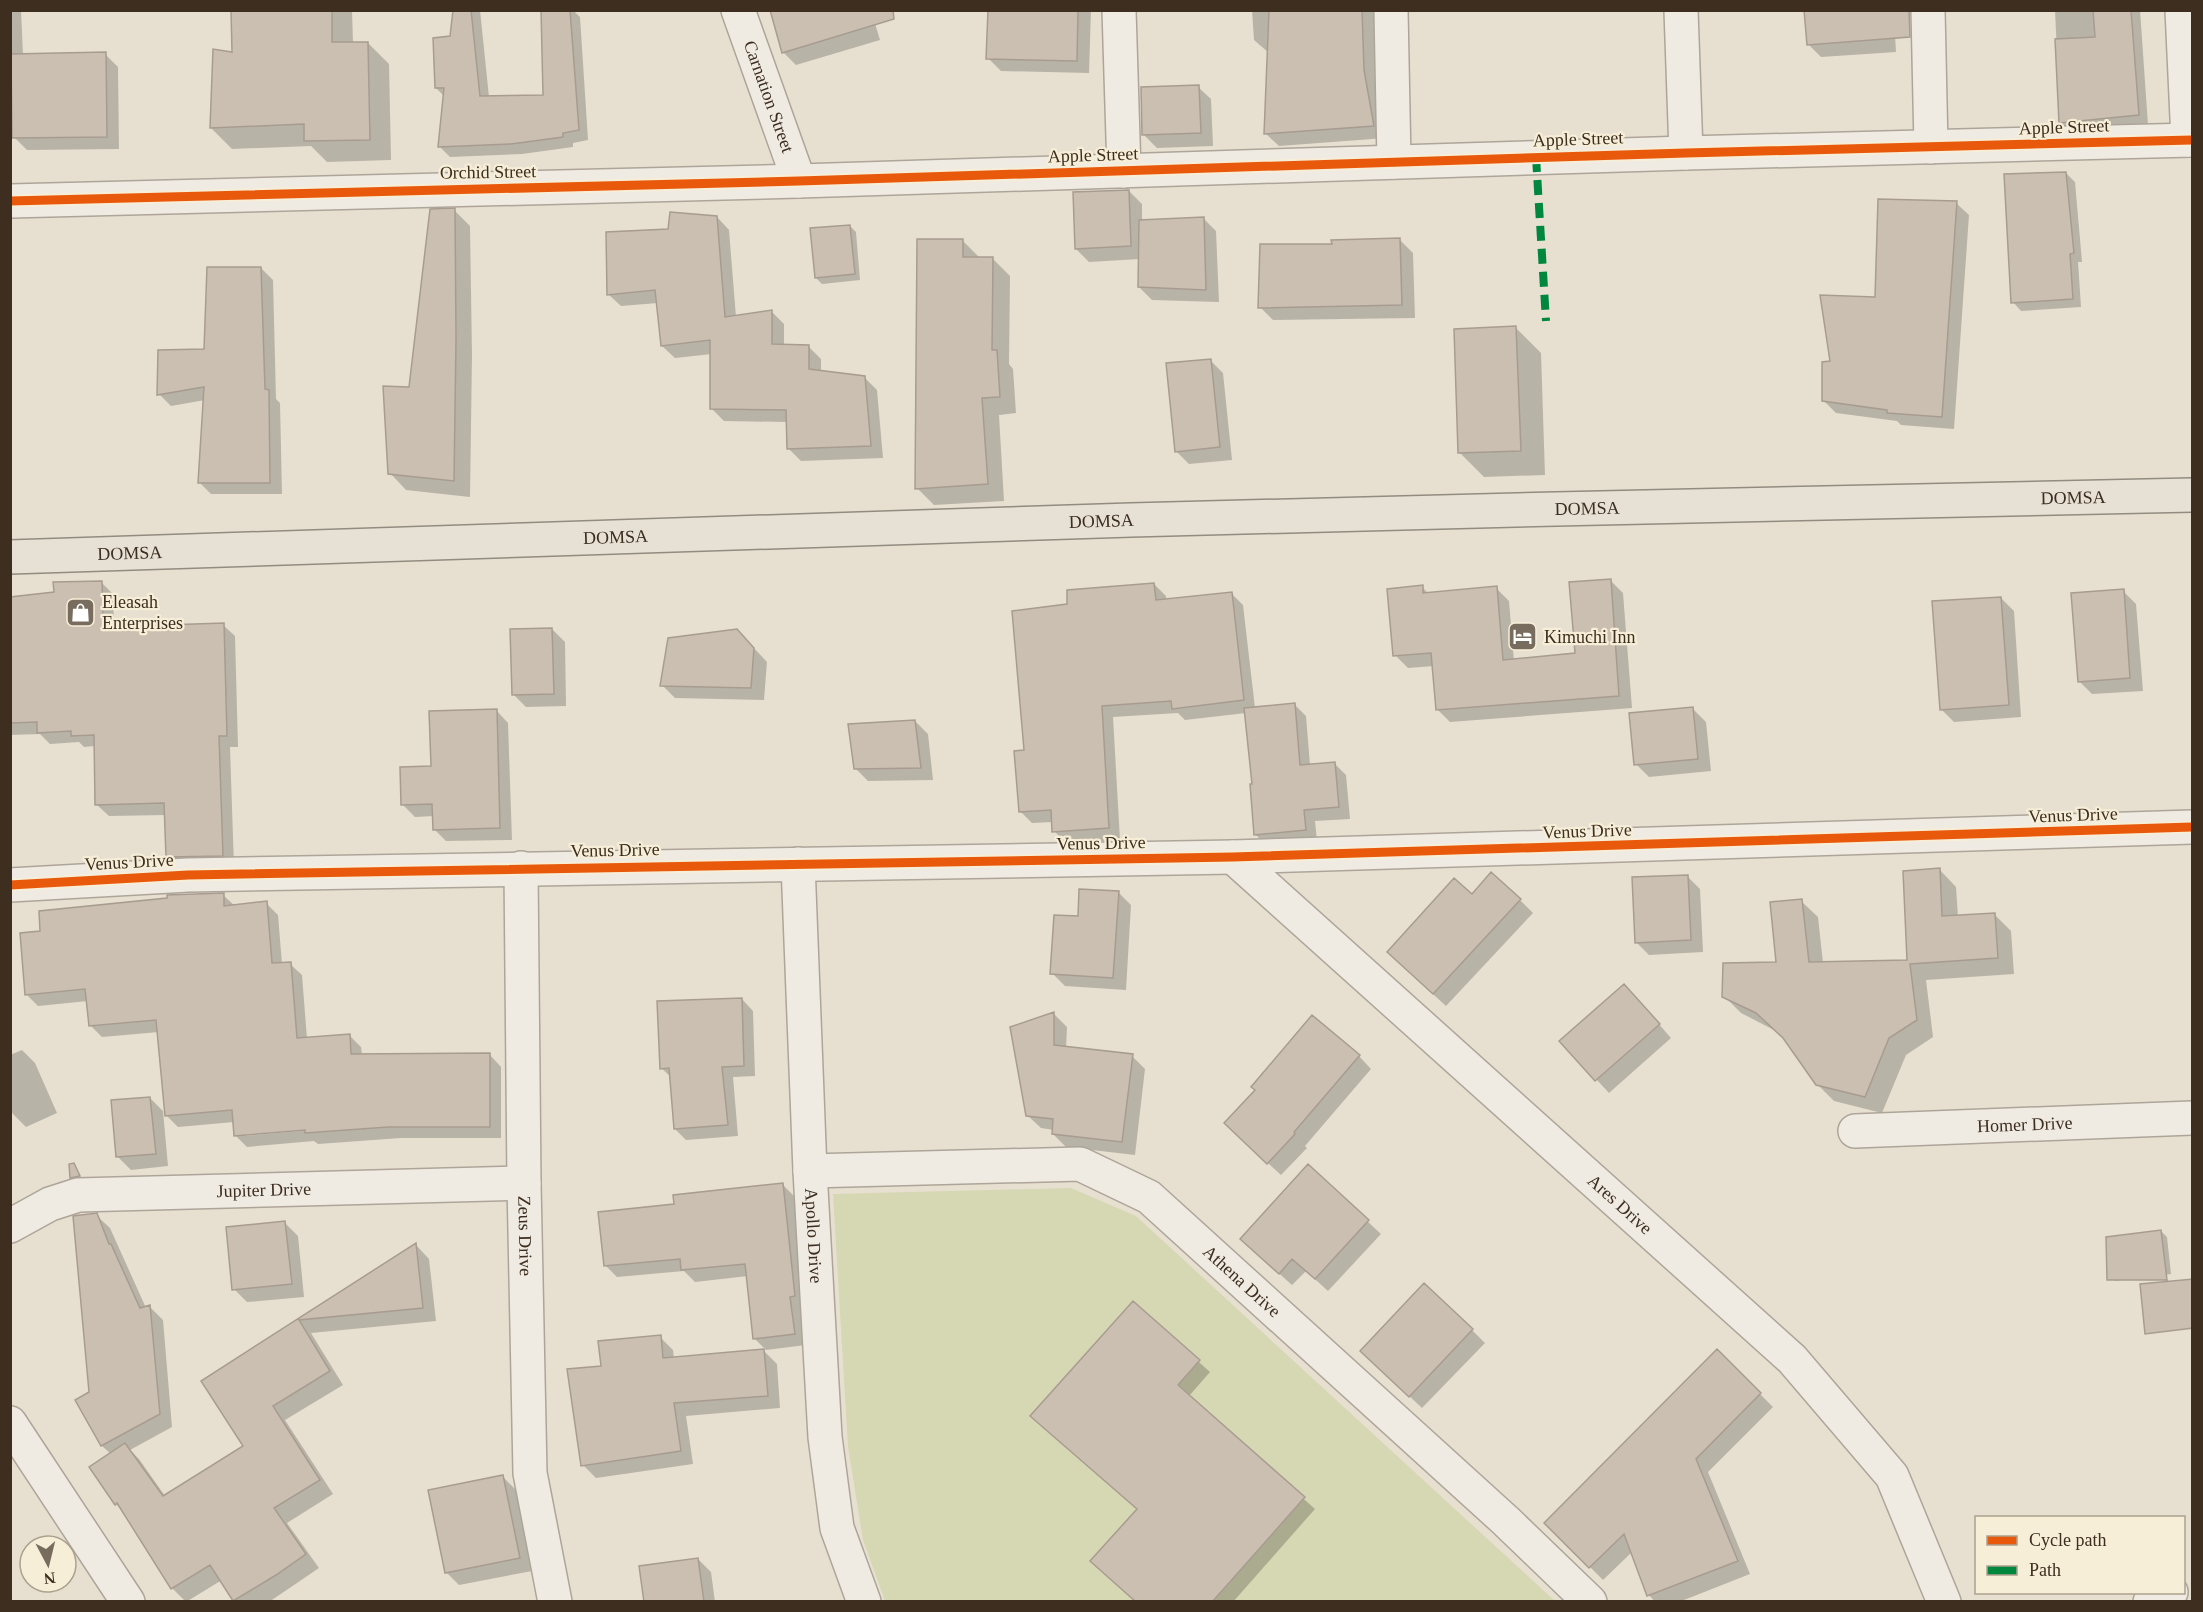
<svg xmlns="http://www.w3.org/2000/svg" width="2203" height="1612" font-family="Georgia,serif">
  <rect width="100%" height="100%" fill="#e7e0d1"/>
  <!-- green -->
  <path fill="#d6d7b3" d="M1071 1188 1136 1216 1555 1601H885L863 1540 848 1447 833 1194Z"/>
  <!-- shadow -->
  <path fill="#0003" fill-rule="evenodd" d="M10 10H21L23 55 105 54 118 67 119 149 27 150 14 137Z
    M233 10H352L353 43H368L389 64 391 160 327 162 311 146 232 149 211 128 233 53Z
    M455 10H480L489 97 545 96 543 10H573L580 17 588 140 573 143V147L522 154 450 157 439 146 445 97 436 88 452 38Z
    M871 10 880 40 796 65 783 52Z
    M989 10H1091L1089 73 1001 71 988 58Z
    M1252 10H1374L1376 84 1386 138 1279 146 1266 134 1269 53 1254 40Z
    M2055 10H2140L2148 125 2070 132 2060 122Z
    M1894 18 1896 52 1821 57 1808 44Z
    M1198 87 1211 99 1213 146 1157 148 1144 135Z
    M2066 173 2075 182 2082 262H2078L2081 307 2021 311 2013 302Z
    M1129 191 1142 204V221L1203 218 1216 231 1219 302 1152 300 1139 287 1140 259 1089 262 1076 249Z
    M1956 203 1969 215 1954 429 1901 425 1897 421 1836 413 1824 401 1832 362 1876 298Z
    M454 210 470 226 472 355 470 497 406 490 390 473Z
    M717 217 729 230 736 317 771 311 784 324V346H808L821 359V372L864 377 877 390 883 458 801 461 788 448V422L724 421 712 409V354L675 358 662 346 658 303 621 306 608 294 670 231Z
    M850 226 856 232 860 280 822 284 816 278Z
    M1400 240 1413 253 1415 318 1273 320 1260 307Z
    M963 241 980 258 993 259 1010 276 1009 364 1013 369 1016 413 999 415 1004 501 934 505 917 488Z
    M261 268 273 280 276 399 280 403 282 494H211L199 482 205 400 171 406 159 394 205 351Z
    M1516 328 1541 353 1545 475 1484 477 1459 452Z
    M1210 360 1223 373 1232 460 1189 464 1176 451Z
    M1610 580 1623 593 1632 708 1450 722 1437 709 1434 666 1408 668 1395 655 1422 587 1429 594 1496 588 1509 601 1514 661 1577 655Z
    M101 582 113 594 114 628 223 625 235 636 238 747H230L234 867 179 868 167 857 166 815 109 816 97 805 95 746 84 747 79 742 50 744 40 734 10 735V599L55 593Z
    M1154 584 1166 596V601L1231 593 1243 605 1255 708 1294 704 1306 716 1310 765 1334 763 1346 775 1350 819 1315 821 1317 841 1267 846 1255 834 1253 786 1246 713 1185 720 1178 713 1113 717 1120 840 1066 843 1054 831 1053 822 1032 823 1020 811 1025 751 1069 605Z
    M2123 591 2136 604 2143 691 2092 694 2079 681Z
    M2001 598 2014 611 2021 717 1954 722 1941 709Z
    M552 629 565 642 566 706 526 707 513 694Z
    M750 644 767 662 764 700 675 698 662 685Z
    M1693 709 1706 722 1711 771 1649 777 1636 764Z
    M496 710 508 723 512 840 446 841 434 829V816L415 817 403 805 432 767Z
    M915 721 928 734 933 780 868 781 855 768Z
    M1940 870 1956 887 1958 917 1994 914 2011 931 2014 974 1926 980 1933 1037 1906 1055 1882 1113 1834 1101 1817 1084 1788 1042 1774 1030 1741 1013 1724 996 1778 964 1801 901 1818 917 1823 963 1908 962Z
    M1687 876 1700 889 1703 952 1649 955 1636 942Z
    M1118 892 1131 905 1126 990 1065 986 1052 973 1079 918Z
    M223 895 235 906 266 903 278 915 282 964H290L302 975 307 1039 349 1035 361 1047 362 1055H490L501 1067V1138H401L318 1144 314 1141 247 1147 235 1135 234 1122 178 1127 166 1115 159 1032 102 1037 90 1025 88 1001 38 1006 26 994 42 933ZM312 1127V1130L244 1136V1133Z
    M1472 896 1520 900 1533 913 1446 1006 1401 965Z
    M742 999 753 1011 755 1076 733 1077 738 1136 686 1140 675 1129 671 1077 661 1068Z
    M1637 999 1671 1038 1609 1093 1561 1041Z
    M1054 1014 1067 1027 1066 1048 1132 1056 1145 1069 1135 1155 1066 1147 1053 1134 1054 1130 1041 1128 1027 1115Z
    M22 1050 35 1063 57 1113 26 1127 13 1114 10 1109V1055Z
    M1359 1056 1371 1069 1305 1146 1307 1148 1281 1175 1238 1136Z
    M150 1098 163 1111 168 1166 131 1170 118 1157Z
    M1308 1166 1381 1234 1328 1291 1306 1271 1292 1285 1255 1252Z
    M783 1185 795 1197 806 1308V1345L766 1350 754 1338 748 1276 695 1282 684 1271 617 1277 605 1265 676 1206Z
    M96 1215 110 1228 146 1308 150 1307 163 1320 172 1427 130 1450 139 1459 165 1496 245 1446 203 1381 416 1245 429 1259 436 1321 311 1333 343 1385 285 1420 333 1494 287 1523 319 1568 269 1602H235L222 1580 186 1602 172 1588 125 1513 116 1504 91 1468 111 1454 102 1446 77 1400 91 1393Z
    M285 1223 298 1236 304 1297 247 1302 234 1289Z
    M2161 1231 2167 1237 2171 1274 2115 1281 2108 1275Z
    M1133 1303 1210 1372 1189 1396 1315 1509 1233 1602H1136L1138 1509Z
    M1472 1330 1485 1343 1422 1408 1375 1364Z
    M660 1337 673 1350 674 1358 764 1351 777 1364 780 1408 686 1416 693 1464 596 1478 583 1465 603 1367Z
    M1717 1351 1773 1407 1708 1472 1750 1574 1679 1602H1655L1649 1595 1632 1552 1603 1580 1546 1523Z
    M503 1477 516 1490 532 1571 459 1585 446 1572Z
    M698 1559 711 1572 715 1602H646Z"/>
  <!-- building -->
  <path fill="#cbbfb2" stroke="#a89c90" stroke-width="1.5" d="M231 10H332V42H368L370 140 304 141V124L210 128 213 49 232 52Z
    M453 10H471L480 96 543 95 541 10H570L579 130 563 133V137L511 144 438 147 444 88H435L433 38 450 36Z
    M770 10H893L894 19 782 53Z
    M988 10H1078L1077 61 986 59Z
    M1269 10H1362L1364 70 1374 126 1264 134Z
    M1804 10H1909L1910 37 1807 45Z
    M2093 10H2131L2139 115 2059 123 2055 39 2095 37Z
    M106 52 107 137 12 138 11 54Z
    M1199 85 1201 133 1142 135 1141 87Z
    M2066 172 2074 253 2070 254 2073 299 2011 303 2004 174Z
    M1129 190 1131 246 1075 249 1073 192Z
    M1878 199 1957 201 1942 417 1887 413V410L1822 401V362L1830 361 1820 295 1875 297Z
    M455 208 456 338 454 481 388 474 383 386 409 387 430 209Z
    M670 212 717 216 725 317 772 310V344L809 345V369L865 376 871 446 787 449 786 410 710 409V340L661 346 655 290 607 295 606 232 668 229Z
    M1204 217 1206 290 1138 287 1139 220Z
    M850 225 855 274 815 278 810 228Z
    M1400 238 1402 305 1258 308 1260 244H1332L1331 240Z
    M917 239H963V257H993L992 350H997L1000 397 982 398 988 484 915 489Z
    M207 267H261L265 389 269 390 270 483H198L204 387 157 395 158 350 204 349Z
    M1516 326 1521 451 1458 453 1454 329Z
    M1211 359 1220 447 1175 452 1166 363Z
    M1611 579 1619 696 1436 710 1431 653 1393 656 1387 589 1423 585V593L1497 586 1503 660 1575 653 1569 582Z
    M102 581 103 627 224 623 227 736H219L223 856 166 857 164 803 95 805 94 735 71 736V731L37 733V722L10 723V597L54 592 53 582Z
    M1154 583 1156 600 1232 592 1244 700 1172 709 1171 701 1102 706 1109 828 1052 832 1051 810 1019 812 1014 751 1024 750 1012 611 1067 604V590Z
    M2124 589 2130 678 2078 682 2071 593Z
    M2001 597 2009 705 1940 710 1932 601Z
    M552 628 554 694 512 695 510 629Z
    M737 629 754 648 751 688 660 686 668 638Z
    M1295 703 1300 765 1335 762 1339 807 1304 810 1306 830 1254 835 1250 784H1252L1244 708Z
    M1693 707 1698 759 1634 765 1629 713Z
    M497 709 500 828 433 830 432 804 401 805 400 767 431 766 429 711Z
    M915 720 921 768 854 769 848 724Z
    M1940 868 1942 916 1995 913 1998 958 1910 964 1917 1020 1889 1038 1865 1097 1816 1085 1783 1038 1756 1013 1722 997 1723 963 1776 962 1770 902 1802 899 1809 962 1907 960 1903 871Z
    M1491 872 1521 899 1433 994 1387 952 1454 878 1472 894Z
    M1688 875 1691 940 1635 943 1632 877Z
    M1079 889 1119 891 1113 978 1050 974 1054 915 1078 916Z
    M224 893V906L267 901 272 963 291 962 297 1038 350 1034 351 1054 490 1053V1127H388L305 1133V1130L234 1136 232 1110 165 1116 156 1020 89 1026 85 989 25 995 20 933 40 931 39 911 167 898V895Z
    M1624 984 1660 1024 1595 1081 1559 1041Z
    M742 998 744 1066 722 1067 728 1125 674 1129 669 1068 660 1069 657 1001Z
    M1054 1012V1045L1133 1054 1122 1142 1052 1134 1053 1119 1026 1116 1010 1027Z
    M1312 1015 1360 1055 1294 1132 1295 1134 1267 1164 1224 1123 1255 1090 1251 1087Z
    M150 1097 156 1154 116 1157 111 1100Z
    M74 1163 80 1176 70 1178 69 1164Z
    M1308 1164 1369 1220 1315 1279 1292 1259 1279 1274 1240 1239Z
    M783 1183 795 1296 790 1297 795 1334 753 1339 745 1264 681 1270 680 1259 604 1266 598 1212 674 1204 673 1195Z
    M97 1213 109 1244H111L140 1308 150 1305 160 1414 101 1446 75 1400 89 1392 73 1216Z
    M285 1221 292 1284 232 1290 226 1227Z
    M2161 1230 2167 1280H2107L2106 1237Z
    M416 1243 423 1308 299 1320 330 1371 273 1406 320 1480 274 1508 306 1554 276 1575 233 1601 210 1565 171 1589 117 1503 115 1505 89 1467 125 1443 163 1496 243 1446 201 1381Z
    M2193 1279V1328L2145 1334 2140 1284Z
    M1424 1283 1473 1329 1409 1397 1360 1351Z
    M1133 1301 1200 1360 1178 1385 1305 1497 1212 1602H1136L1090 1561 1137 1509 1030 1416Z
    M661 1335 663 1358 764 1349 768 1396 674 1403 681 1451 581 1466 567 1369 601 1366 598 1341Z
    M1717 1349 1761 1393 1696 1459 1738 1561 1647 1596 1624 1534 1589 1568 1544 1523Z
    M503 1475 520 1558 445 1573 428 1490Z
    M698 1558 704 1602H644L639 1566Z"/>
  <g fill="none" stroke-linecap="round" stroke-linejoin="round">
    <defs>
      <g id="minor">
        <path id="s1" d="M738 10 799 181"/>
        <path d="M1119 10 1124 171"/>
        <path d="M1391 10 1394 162"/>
        <path d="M1681 10 1686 153"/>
        <path d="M1928 10 1931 147"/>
        <path d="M2182 10 2188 140"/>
        <path d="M10 201 799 181 1686 153 2192 140"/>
        <path id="s2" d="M1233 857 1792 1359 1892 1476 1944 1602"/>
        <path id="s3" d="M798 864 810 1171 825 1437 837 1528 864 1602"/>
        <path id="s4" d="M521 868 524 1183 530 1473 555 1602"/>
        <path d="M10 885 188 875 1233 857 2192 827"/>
        <path id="s5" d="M1855 1131 2192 1118"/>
        <path id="s6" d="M810 1171 1080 1164 1149 1197 1506 1521 1590 1602"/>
        <path id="s7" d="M10 1226 50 1204 78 1195 524 1183"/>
        <path d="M10 1423 128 1602"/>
        <path d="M2150 1602 2171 1592"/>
      </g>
      <g id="major">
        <path id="s8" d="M10 557 1131 520 1556 509 2192 495"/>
      </g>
    </defs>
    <!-- minor casing -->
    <use href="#minor" stroke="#ada599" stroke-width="36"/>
    <!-- major casing -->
    <use href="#major" stroke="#928b80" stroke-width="36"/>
    <!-- minor -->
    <use href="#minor" stroke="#efebe3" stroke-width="33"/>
    <!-- major -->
    <use href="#major" stroke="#e6e1d4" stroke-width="33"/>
    <!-- quiet -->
    <path stroke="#00873e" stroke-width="8" stroke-dasharray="15 8" stroke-linecap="butt" d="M1536 157 1546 321"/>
    <defs>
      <path id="cycleway" d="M10 201 799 181 1686 153 2192 140
        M10 885 188 875 1233 857 2192 827"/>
    </defs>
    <!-- cycleway casing -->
    <use href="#cycleway" stroke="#f7eed8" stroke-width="13"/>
    <!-- cycleway -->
    <use href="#cycleway" stroke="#e8590c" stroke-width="9"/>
  </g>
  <!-- icons -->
  <defs>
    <symbol id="shop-square" viewBox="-11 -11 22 22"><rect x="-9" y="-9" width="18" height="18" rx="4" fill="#786c5e" stroke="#f7eed8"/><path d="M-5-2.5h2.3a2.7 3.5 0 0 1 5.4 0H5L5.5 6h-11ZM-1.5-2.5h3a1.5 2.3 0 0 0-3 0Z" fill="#fff"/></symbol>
    <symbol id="hotel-square" viewBox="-11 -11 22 22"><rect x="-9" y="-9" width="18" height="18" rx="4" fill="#786c5e" stroke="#f7eed8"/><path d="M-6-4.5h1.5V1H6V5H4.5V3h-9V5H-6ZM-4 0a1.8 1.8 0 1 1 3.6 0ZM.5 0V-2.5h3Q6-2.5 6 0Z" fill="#fff"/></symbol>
  </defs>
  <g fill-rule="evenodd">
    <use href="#shop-square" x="64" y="596" width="33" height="33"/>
    <use href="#hotel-square" x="1506" y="620" width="33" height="33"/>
  </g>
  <g text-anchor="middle" stroke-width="4.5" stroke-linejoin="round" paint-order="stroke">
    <!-- street labels -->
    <g font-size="18" fill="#3d2e20" stroke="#f7eed8">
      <text dy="6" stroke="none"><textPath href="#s1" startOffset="92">Carnation Street</textPath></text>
      <text transform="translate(2064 127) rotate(-2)" y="6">Apple Street</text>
      <text transform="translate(1578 139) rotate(-2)" y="6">Apple Street</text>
      <text transform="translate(1093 155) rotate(-2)" y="6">Apple Street</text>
      <text transform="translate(488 172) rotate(-1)" y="6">Orchid Street</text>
      <text dy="6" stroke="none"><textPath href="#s8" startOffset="2064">DOMSA</textPath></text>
      <text dy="6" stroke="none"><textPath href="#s8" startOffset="1578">DOMSA</textPath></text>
      <text dy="6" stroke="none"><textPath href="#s8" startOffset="1092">DOMSA</textPath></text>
      <text dy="6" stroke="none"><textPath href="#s8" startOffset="606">DOMSA</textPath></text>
      <text dy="6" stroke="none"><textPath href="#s8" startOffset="120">DOMSA</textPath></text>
      <text transform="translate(2073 815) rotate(-2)" y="6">Venus Drive</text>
      <text transform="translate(1587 831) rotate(-2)" y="6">Venus Drive</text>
      <text transform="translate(1101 843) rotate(-1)" y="6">Venus Drive</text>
      <text transform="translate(615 850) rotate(-1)" y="6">Venus Drive</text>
      <text transform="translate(129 862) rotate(-3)" y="6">Venus Drive</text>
      <text dy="6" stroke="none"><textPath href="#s5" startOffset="170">Homer Drive</textPath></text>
      <text dy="6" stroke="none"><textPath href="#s7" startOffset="261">Jupiter Drive</textPath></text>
      <text dy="6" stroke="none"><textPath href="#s2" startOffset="520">Ares Drive</textPath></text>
      <text dy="6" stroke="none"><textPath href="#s3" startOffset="372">Apollo Drive</textPath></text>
      <text dy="6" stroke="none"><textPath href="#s4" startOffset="368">Zeus Drive</textPath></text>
      <text dy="6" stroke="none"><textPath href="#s6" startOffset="472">Athena Drive</textPath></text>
    </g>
    <!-- poi labels -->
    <g font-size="18" fill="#3d2e20" stroke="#f7eed8" text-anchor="start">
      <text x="102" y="608">Eleasah<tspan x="102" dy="21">Enterprises</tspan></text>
      <text x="1544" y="643">Kimuchi Inn</text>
    </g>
  </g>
  <!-- border -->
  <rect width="2203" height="1612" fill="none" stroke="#3d2e20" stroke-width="24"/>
  <!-- legend -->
  <rect x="1975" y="1516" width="210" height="78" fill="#f7eed8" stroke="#ada18e" stroke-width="1.5"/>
  <rect x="1987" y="1536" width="30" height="9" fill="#e8590c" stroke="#ada18e" stroke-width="1.5"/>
  <text x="2029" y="1546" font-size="18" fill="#3d2e20">Cycle path</text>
  <rect x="1987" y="1566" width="30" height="9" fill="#00873e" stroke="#ada18e" stroke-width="1.5"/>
  <text x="2029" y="1576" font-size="18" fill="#3d2e20">Path</text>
  <!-- north arrow -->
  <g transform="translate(48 1564) rotate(173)"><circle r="28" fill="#f7eed8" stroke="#ada18e" stroke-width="1.5"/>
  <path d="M0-4.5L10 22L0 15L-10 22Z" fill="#786c5e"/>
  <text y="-9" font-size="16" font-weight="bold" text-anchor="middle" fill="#3d2e20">N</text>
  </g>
</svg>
